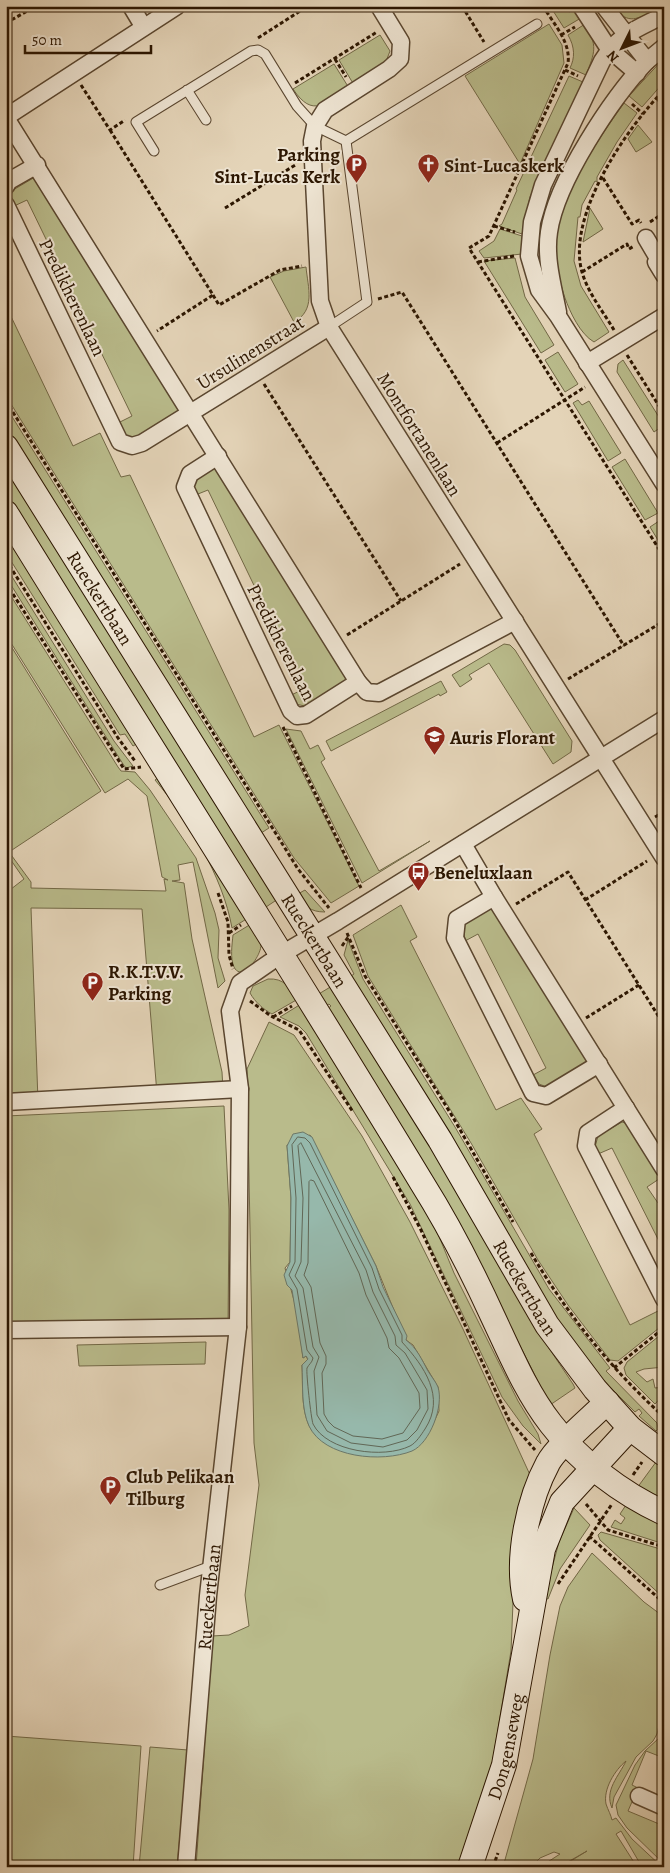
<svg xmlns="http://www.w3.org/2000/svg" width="670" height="1873" font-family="Alegreya,serif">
  <rect width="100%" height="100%" fill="#e4d4b8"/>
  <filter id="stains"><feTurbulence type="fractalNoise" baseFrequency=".004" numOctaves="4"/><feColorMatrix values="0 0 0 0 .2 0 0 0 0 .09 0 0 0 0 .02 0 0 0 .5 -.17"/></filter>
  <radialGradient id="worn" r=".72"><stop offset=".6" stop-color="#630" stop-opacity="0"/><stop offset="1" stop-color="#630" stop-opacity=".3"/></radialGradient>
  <!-- green -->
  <path fill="#b9bb8b" stroke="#726846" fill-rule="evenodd" d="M550 6H566L569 12 575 9 581 18 564 28Z
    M617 6H652L656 10C636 19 630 25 613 8Z
    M549 24 562 45 564 63 520 164 465 76Z
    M585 24C598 46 595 52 586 75L570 68C575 58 575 47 568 35Z
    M380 35 390 51 385 64 354 85 339 60Z
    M664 58V82L642 107 629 96Z
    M334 64 349 88C325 103 313 119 293 89Z
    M569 76 583 82 530 197 522 234 499 226 502 224 517 190 516 189Z
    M624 103 637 113 617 142 597 177V182L595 181 582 205 580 217H578L574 261 581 286 609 332 594 342C580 334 570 312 565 298 559 280 553 257 556 238 563 189 596 143 624 103Z
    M638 125 652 142 636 152 628 139Z
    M35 177 180 405 179 411 138 438H128L116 424 132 416 27 200 12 207 10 198 13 190Z
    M590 208 603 229 583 242Z
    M500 229 522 236V254L484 258 479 251 494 241Z
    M515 258 525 297 554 345 541 353 484 261Z
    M306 267C308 288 316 310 294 322L270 277 284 271Z
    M6 306 73 446 100 433 121 477 130 475 254 737 279 725 359 886 331 903 294 858 6 396Z
    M558 352 578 384 565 392 545 360Z
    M623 360 664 425 654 432 617 372 618 364Z
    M578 400 582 405 589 401 621 453 608 461 573 403Z
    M6 407 269 828 258 835 6 430Z
    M625 459 658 513 645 520 612 467Z
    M6 463 278 899 263 909 6 496Z
    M216 467 347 680 305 706 295 704 289 696 304 689 208 490 193 496 191 488 197 478Z
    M662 519 664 521V550L650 527Z
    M6 531 138 743 133 746 125 734 120 735 6 553Z
    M6 567 114 741 133 766 126 768 123 764 6 577Z
    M6 588 118 767 121 771 135 772 150 790 196 858 215 913 219 930 218 958 225 981 218 988 193 862 178 865 180 880 172 881 184 883 192 939 222 1072 223 1090 157 1094 142 909 31 908 38 1101 6 1102V893L24 879 6 853V638L101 791 9 852 31 882V888L166 891 164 879 168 880 162 877 147 796 128 779 105 793 6 635Z
    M504 644 510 645 515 650 572 741 571 752 553 764 489 663 469 675 472 679 460 687 452 675Z
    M441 681 447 692 440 696 439 694 331 751 326 741Z
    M286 729 301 731 310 749 318 745 325 759 321 762 379 871 430 841 362 883Z
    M159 777 248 918 232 928C223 877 188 819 155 780Z
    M305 890 325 912C310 912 305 906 296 895Z
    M401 905 417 937 410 941 496 1110 521 1098 542 1129 534 1134 630 1325 664 1308V1324L618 1361 610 1360 568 1305 538 1260 471 1143 368 976 353 935Z
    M491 907 587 1059 586 1064 547 1087 539 1084 533 1075 546 1068 478 934 465 941 463 925Z
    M251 924C254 930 260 938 261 945 261 956 242 983 234 967 230 958 232 945 233 935Z
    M348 940 363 979 455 1127 549 1289 610 1368 606 1371 657 1423 658 1429 656 1431 639 1416 642 1413 639 1409 635 1412 604 1381 567 1335 348 978 354 974 344 955Z
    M268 979C284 978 289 987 298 999L272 1014C263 1009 255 1002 250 993L253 986Z
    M332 986 445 1168 532 1323 573 1384 575 1388 550 1405 506 1318 326 1010 331 1006 329 1004 324 1007 317 995Z
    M301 1004 383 1134 438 1234 454 1273 518 1401 538 1434 541 1444 523 1426 502 1397 410 1204 306 1033 299 1026 280 1017Z
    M269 1022 294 1035 362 1136 410 1222 463 1329 531 1477 515 1554 511 1651 493 1759 472 1843 464 1867H196L212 1636 229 1635 249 1626 245 1595 259 1485 254 1443 247 1069ZM310 1135 376 1266 406 1340 413 1345 438 1387 439 1411 431 1428 413 1450C383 1449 321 1458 308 1423 301 1406 303 1383 302 1365L308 1360 306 1356 303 1358 297 1311 285 1268 290 1262 291 1198 287 1145Z
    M224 1106 229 1210 228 1330 6 1332V1116Z
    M622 1122 628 1124 664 1181V1186L659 1179 647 1187 658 1203 664 1200V1251L612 1148 598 1154 595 1147 598 1136Z
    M664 1332V1367L644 1369 636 1372 647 1382 653 1379 655 1388 664 1387V1394L655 1404 626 1375 624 1368 627 1362Z
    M206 1342 205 1364 79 1366 77 1345Z
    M656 1462 664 1466V1502L637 1488Z
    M626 1505 664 1525V1544L611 1527 615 1520 621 1524 625 1518 620 1514Z
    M574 1508 590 1525 560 1569 548 1599 544 1598 559 1542Z
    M601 1532 664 1550V1598L600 1540 598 1535Z
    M592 1553 644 1602 664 1617V1705L657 1734 653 1741 636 1757 614 1797 612 1808C604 1790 619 1776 626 1761 615 1770 603 1789 606 1804 608 1810 611 1815 612 1820L616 1818 632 1839 662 1867H642L621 1831 616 1834 637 1867H561L587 1851 559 1867H540L560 1854 554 1852 540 1858 531 1867H503L533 1759 550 1655 560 1606 568 1587Z
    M664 1718V1758L646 1751 632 1785 638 1788 628 1811 664 1826V1864L627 1828 618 1815 616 1805 635 1765 645 1751 659 1738Z
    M6 1736 141 1746 133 1867H6Z
    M150 1747 188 1750 177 1867H139Z"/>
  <!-- water -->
  <path fill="#96b8ab" stroke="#6c7767" d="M303 1132 312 1137 376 1266 383 1287 407 1336 406 1340C417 1348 422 1360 428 1371 431 1376 436 1382 438 1387 444 1406 430 1443 412 1451 382 1463 324 1458 309 1426 301 1409 303 1384 302 1365L308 1359 306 1356 303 1358 292 1290 287 1285 284 1275 290 1262 291 1198 287 1146 293 1134Z"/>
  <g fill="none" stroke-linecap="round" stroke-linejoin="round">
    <!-- shore -->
    <path stroke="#616756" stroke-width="1" d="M298 1137 305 1138 310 1143 372 1268 379 1289 402 1335V1342C424 1366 446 1397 425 1429 421 1435 416 1443 410 1446 384 1459 327 1452 313 1424 311 1418 306 1373 307 1368 309 1364 312 1363 313 1358L307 1350 297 1289 289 1275 295 1262 296 1198 292 1145Z
      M301 1143 366 1270 373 1292 395 1336 396 1345 405 1353 427 1390 428 1409 417 1430 407 1440 383 1447 351 1443 327 1431 317 1415 314 1371 319 1357 313 1347 303 1288 295 1276 301 1262 303 1198 298 1146Z
      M311 1180 314 1181 359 1273 366 1295 387 1338 389 1348 399 1358 419 1393 420 1408 403 1433 382 1439 353 1436 334 1427 328 1421 324 1414 322 1373 326 1364V1356L320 1343 311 1287 304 1275 308 1263 309 1182Z"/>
    <defs>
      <path id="lane" d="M187 90 206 120
        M154 151 136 122 251 51 258 50 265 54 297 106 315 126 346 141 537 24
        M329 327 367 302 346 141
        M160 1585 211 1566"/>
      <g id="street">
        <path d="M131 6 143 26"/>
        <path d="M379 6 401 42 400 59 389 69 325 110 315 126 312 141 320 301 329 327 664 858"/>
        <path d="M581 6 609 49 637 73"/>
        <path d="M664 15C637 29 619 34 602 61L543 185 532 222 529 256 539 290 558 316 664 484"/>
        <path d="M647 61 664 47"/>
        <path d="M6 117 177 6"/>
        <path d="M6 118 358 682 367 692 379 693 515 621"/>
        <path d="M6 186 9 181 37 165"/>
        <path d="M6 205 120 442 132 446 142 443 329 327"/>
        <path d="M646 238 659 260 656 262 664 275"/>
        <path d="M558 312C553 286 545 258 549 232 556 182 612 98 647 61L604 6"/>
        <path d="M587 363 664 316"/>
        <path d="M218 456 190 474 185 487 291 711 297 716 306 715 358 682"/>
        <path d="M463 844 494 897 664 1169"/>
        <path d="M494 897 457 919 455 938 533 1093 546 1096 599 1064"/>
        <path d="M6 1102 240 1089"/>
        <path d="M626 1108 588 1133 586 1146 664 1299"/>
        <path d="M6 1330 238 1327"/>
        <path d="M639 1796 664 1807"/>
        <path id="s1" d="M186 1867 208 1596 238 1327 240 1089 230 1011 240 983 282 954 338 921 664 719"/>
      </g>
      <g id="secondary">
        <path id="s2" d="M6 447 440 1140 547 1325 595 1389 630 1428 664 1454"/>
        <path d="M6 513C144 737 286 958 422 1183 449 1226 472 1271 493 1317 510 1353 526 1392 551 1424 580 1462 621 1493 664 1513"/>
        <path d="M525 1599C516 1558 528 1500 548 1463 556 1447 592 1417 607 1402"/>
        <path id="s3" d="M470 1867 504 1765 543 1549 562 1502 630 1428"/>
      </g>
    </defs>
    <!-- lane casing -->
    <use href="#lane" stroke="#5a462f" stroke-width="11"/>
    <!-- street casing -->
    <use href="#street" stroke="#5a462f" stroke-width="19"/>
    <!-- secondary casing -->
    <use href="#secondary" stroke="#2c1601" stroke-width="26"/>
    <!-- path -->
    <path stroke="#2c1601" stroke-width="3" stroke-dasharray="4 2.5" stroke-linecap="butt" d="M462 6 484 42
      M543 6C553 23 571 42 568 63L489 236 469 248 664 557
      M6 23 36 6
      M561 35 575 27
      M258 38 308 6
      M335 59 346 77
      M565 70 578 76
      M295 83 377 32
      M81 85 110 130 125 120
      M657 98 664 108
      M632 104 643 114
      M110 130 213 295 157 331
      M603 178 632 224 639 220 641 223
      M225 208 297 164
      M650 222 664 213
      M494 226 515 232
      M478 262 514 256
      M582 272 627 244 629 249 634 246
      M213 295 219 305 280 270 302 266
      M378 299 402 292 624 646
      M614 330C601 308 583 287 580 262 573 207 627 128 664 90
      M627 355 664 414
      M264 384 401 601
      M6 401 298 869 329 908
      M497 443 585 387
      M6 560 118 738 135 761
      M6 583 124 769 141 767
      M347 635 460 564
      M568 679 664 621
      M283 727 361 888
      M655 817 664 812
      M218 893 228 922 229 955 233 969
      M585 900 647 861
      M516 904 568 872 664 1025
      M229 933 241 925
      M347 933 365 976 451 1114 513 1222
      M342 946 349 936
      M250 1001 271 1016 299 1030 353 1112
      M273 1017 292 1006
      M586 1018 639 985
      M393 1177 421 1230 509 1420 535 1450
      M531 1253C567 1314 611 1369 664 1417
      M614 1368 664 1328
      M633 1475 642 1462
      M586 1504 608 1530 664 1547
      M589 1536 664 1603
      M558 1584 612 1504
      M493 1867 498 1853"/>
    <!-- lane -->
    <use href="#lane" stroke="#ede3d1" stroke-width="9"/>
    <!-- street -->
    <use href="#street" stroke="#ede3d1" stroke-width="16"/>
    <!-- secondary -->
    <use href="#secondary" stroke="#ede3d1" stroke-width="24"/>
  </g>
  <!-- icons -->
  <defs>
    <symbol id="parking-pin" viewBox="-11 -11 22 30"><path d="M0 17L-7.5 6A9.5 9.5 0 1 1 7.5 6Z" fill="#8f2418" stroke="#ede3d1"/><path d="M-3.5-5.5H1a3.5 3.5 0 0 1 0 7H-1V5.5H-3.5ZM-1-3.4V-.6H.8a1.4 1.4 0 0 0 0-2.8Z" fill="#fff"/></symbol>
    <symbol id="church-pin" viewBox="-11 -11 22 30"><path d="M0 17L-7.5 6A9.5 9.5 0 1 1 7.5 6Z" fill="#8f2418" stroke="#ede3d1"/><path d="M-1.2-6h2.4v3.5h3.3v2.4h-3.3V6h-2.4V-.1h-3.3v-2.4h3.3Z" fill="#fff"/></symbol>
    <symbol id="school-pin" viewBox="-11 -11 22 30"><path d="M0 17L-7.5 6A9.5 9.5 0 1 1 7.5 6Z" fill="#8f2418" stroke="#ede3d1"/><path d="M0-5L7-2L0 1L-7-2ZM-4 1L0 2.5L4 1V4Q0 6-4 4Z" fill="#fff"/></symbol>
    <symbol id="bus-pin" viewBox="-11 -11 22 30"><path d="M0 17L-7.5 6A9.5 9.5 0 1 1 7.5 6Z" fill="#8f2418" stroke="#ede3d1"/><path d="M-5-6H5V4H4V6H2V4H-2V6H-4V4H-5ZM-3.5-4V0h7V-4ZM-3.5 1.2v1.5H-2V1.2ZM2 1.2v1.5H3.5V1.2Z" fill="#fff"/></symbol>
  </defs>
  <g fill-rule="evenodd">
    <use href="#parking-pin" x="344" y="152" width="25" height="34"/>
    <use href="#church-pin" x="416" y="152" width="25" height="34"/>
    <use href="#school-pin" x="422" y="724" width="25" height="34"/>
    <use href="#bus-pin" x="406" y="860" width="25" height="34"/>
    <use href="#parking-pin" x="80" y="970" width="25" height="34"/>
    <use href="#parking-pin" x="98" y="1474" width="25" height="34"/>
  </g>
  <g text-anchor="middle" stroke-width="4" stroke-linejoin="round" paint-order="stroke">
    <!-- poi labels -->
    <g font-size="19" font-weight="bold" fill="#2c1601" stroke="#ede3d1" text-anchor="start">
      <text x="340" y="161" text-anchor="end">Parking<tspan x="340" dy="22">Sint-Lucas Kerk</tspan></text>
      <text x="444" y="172">Sint-Lucaskerk</text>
      <text x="450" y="744">Auris Florant</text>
      <text x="434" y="879">Beneluxlaan</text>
      <text x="108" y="978">R.K.T.V.V.<tspan x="108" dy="22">Parking</tspan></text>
      <text x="126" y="1483">Club Pelikaan<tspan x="126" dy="22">Tilburg</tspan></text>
    </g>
    <!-- street labels -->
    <g font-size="19" fill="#2c1601" stroke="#ede3d1">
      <text transform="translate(73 297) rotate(64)" y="7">Predikherenlaan</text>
      <text transform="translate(250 352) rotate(-32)" y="7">Ursulinenstraat</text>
      <text transform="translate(420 434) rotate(58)" y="7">Montfortanenlaan</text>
      <text dy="7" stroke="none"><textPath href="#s2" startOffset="178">Rueckertbaan</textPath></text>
      <text transform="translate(282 642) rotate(63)" y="7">Predikherenlaan</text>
      <text dy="7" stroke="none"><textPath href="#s2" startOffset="582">Rueckertbaan</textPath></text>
      <text dy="7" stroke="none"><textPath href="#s2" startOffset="988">Rueckertbaan</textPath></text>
      <text dy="7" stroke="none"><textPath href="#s1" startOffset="271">Rueckertbaan</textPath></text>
      <text dy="7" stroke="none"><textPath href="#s3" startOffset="126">Dongenseweg</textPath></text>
    </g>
  </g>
  <!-- margin -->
  <rect width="670" height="1873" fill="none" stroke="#e4d4b8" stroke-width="25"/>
  <rect x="8" y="8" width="655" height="1858" fill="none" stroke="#2c1601" stroke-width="2.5"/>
  <rect x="12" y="12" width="645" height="1848" fill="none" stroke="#2c1601"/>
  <!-- north arrow -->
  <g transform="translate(622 48) rotate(228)" stroke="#ede3d1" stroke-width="4" paint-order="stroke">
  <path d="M0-4L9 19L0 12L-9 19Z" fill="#2c1601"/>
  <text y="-8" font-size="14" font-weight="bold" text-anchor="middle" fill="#2c1601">N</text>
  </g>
  <!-- scale -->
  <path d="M25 45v8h126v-8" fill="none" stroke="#2c1601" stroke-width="2.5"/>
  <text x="32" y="45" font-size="15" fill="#2c1601" stroke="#ede3d1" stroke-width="4" paint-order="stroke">50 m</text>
  <rect width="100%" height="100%" filter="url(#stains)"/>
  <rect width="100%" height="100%" fill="url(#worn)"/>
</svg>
